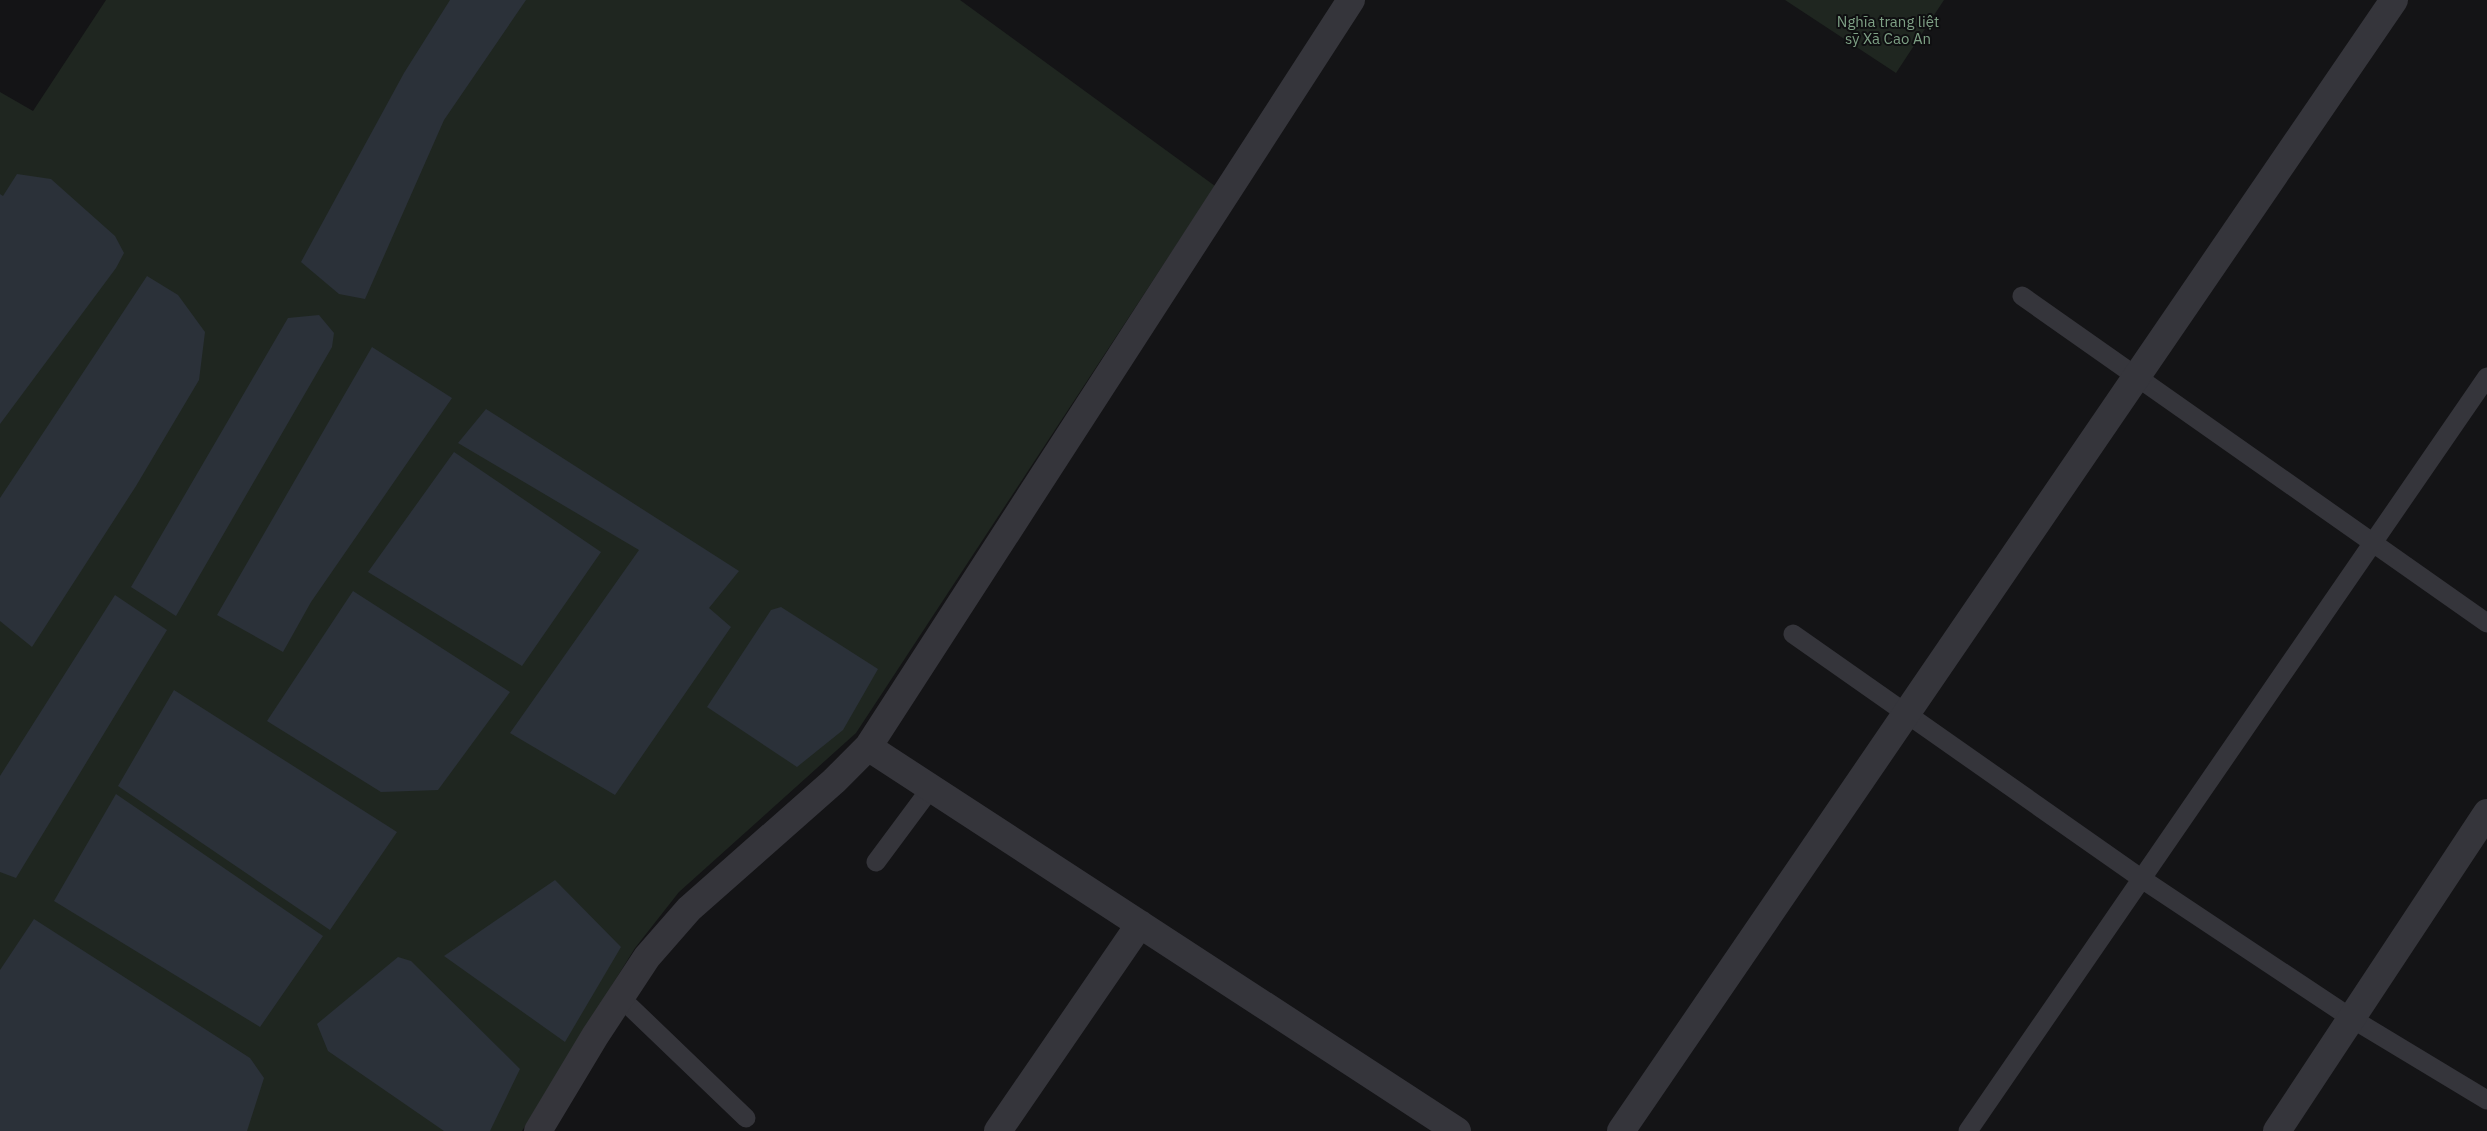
<svg xmlns="http://www.w3.org/2000/svg" width="2487" height="1131" font-family="'IBM Plex Sans',sans-serif">
  <rect width="100%" height="100%" fill="#141416"/>
  <!-- green -->
  <path fill="#1f2620" d="M106 0H960L1215 186 856 733 679 892 635 948 522 1131H0V92L33 111Z
    M1785 0H1944L1896 73Z"/>
  <!-- water -->
  <path fill="#2b3139" d="M450 0H526L444 120 365 299 339 294 301 262 404 73Z
    M17 174 51 179 115 236 124 253 116 268 0 424V194L3 196Z
    M147 276 178 295 205 332 199 380 136 486 32 647 0 621V498Z
    M319 315 334 333 332 347 176 616 131 587 288 318Z
    M372 347 452 398 311 602 283 652 217 615Z
    M486 409 739 571 709 608 731 627 615 795 510 733 639 550 458 443Z
    M454 452 601 552 522 666 368 572Z
    M353 591 510 692 438 790 381 792 267 721Z
    M115 595 167 630 16 878 0 872V776Z
    M781 607 878 669 843 730 797 767 707 707 771 610Z
    M174 690 397 832 330 930 118 786Z
    M116 794 323 936 260 1027 54 901Z
    M555 880 621 947 565 1042 444 956Z
    M34 919 250 1058 264 1078 247 1131H0V970Z
    M398 957 411 961 520 1069 490 1131H444L328 1051 317 1024Z"/>
  <g fill="none" stroke-linecap="round" stroke-linejoin="round">
    <!-- lane -->
    <path stroke="#35353b" stroke-width="19" d="M2022 296 2487 623
      M1793 634 2142 879 2351 1018 2487 1100
      M876 862 931 788
      M620 997 746 1118
      M1968 1131 2487 377"/>
    <!-- street -->
    <path stroke="#35353b" stroke-width="28" d="M868 747 1457 1131
      M538 1131 595 1036 647 957 689 909 834 781 868 747 1351 0
      M998 1131 1140 924
      M1621 1131 2394 0
      M2277 1131 2487 813"/>
  </g>
  <g text-anchor="middle" stroke-width="4" stroke-linejoin="round" paint-order="stroke">
    <!-- park labels -->
    <g font-size="15" fill="#7ea085" stroke="#0f0f11">
      <text x="1888" y="27">Nghĩa trang liệt<tspan x="1888" dy="17">sỹ Xã Cao An</tspan></text>
    </g>
  </g>
</svg>
